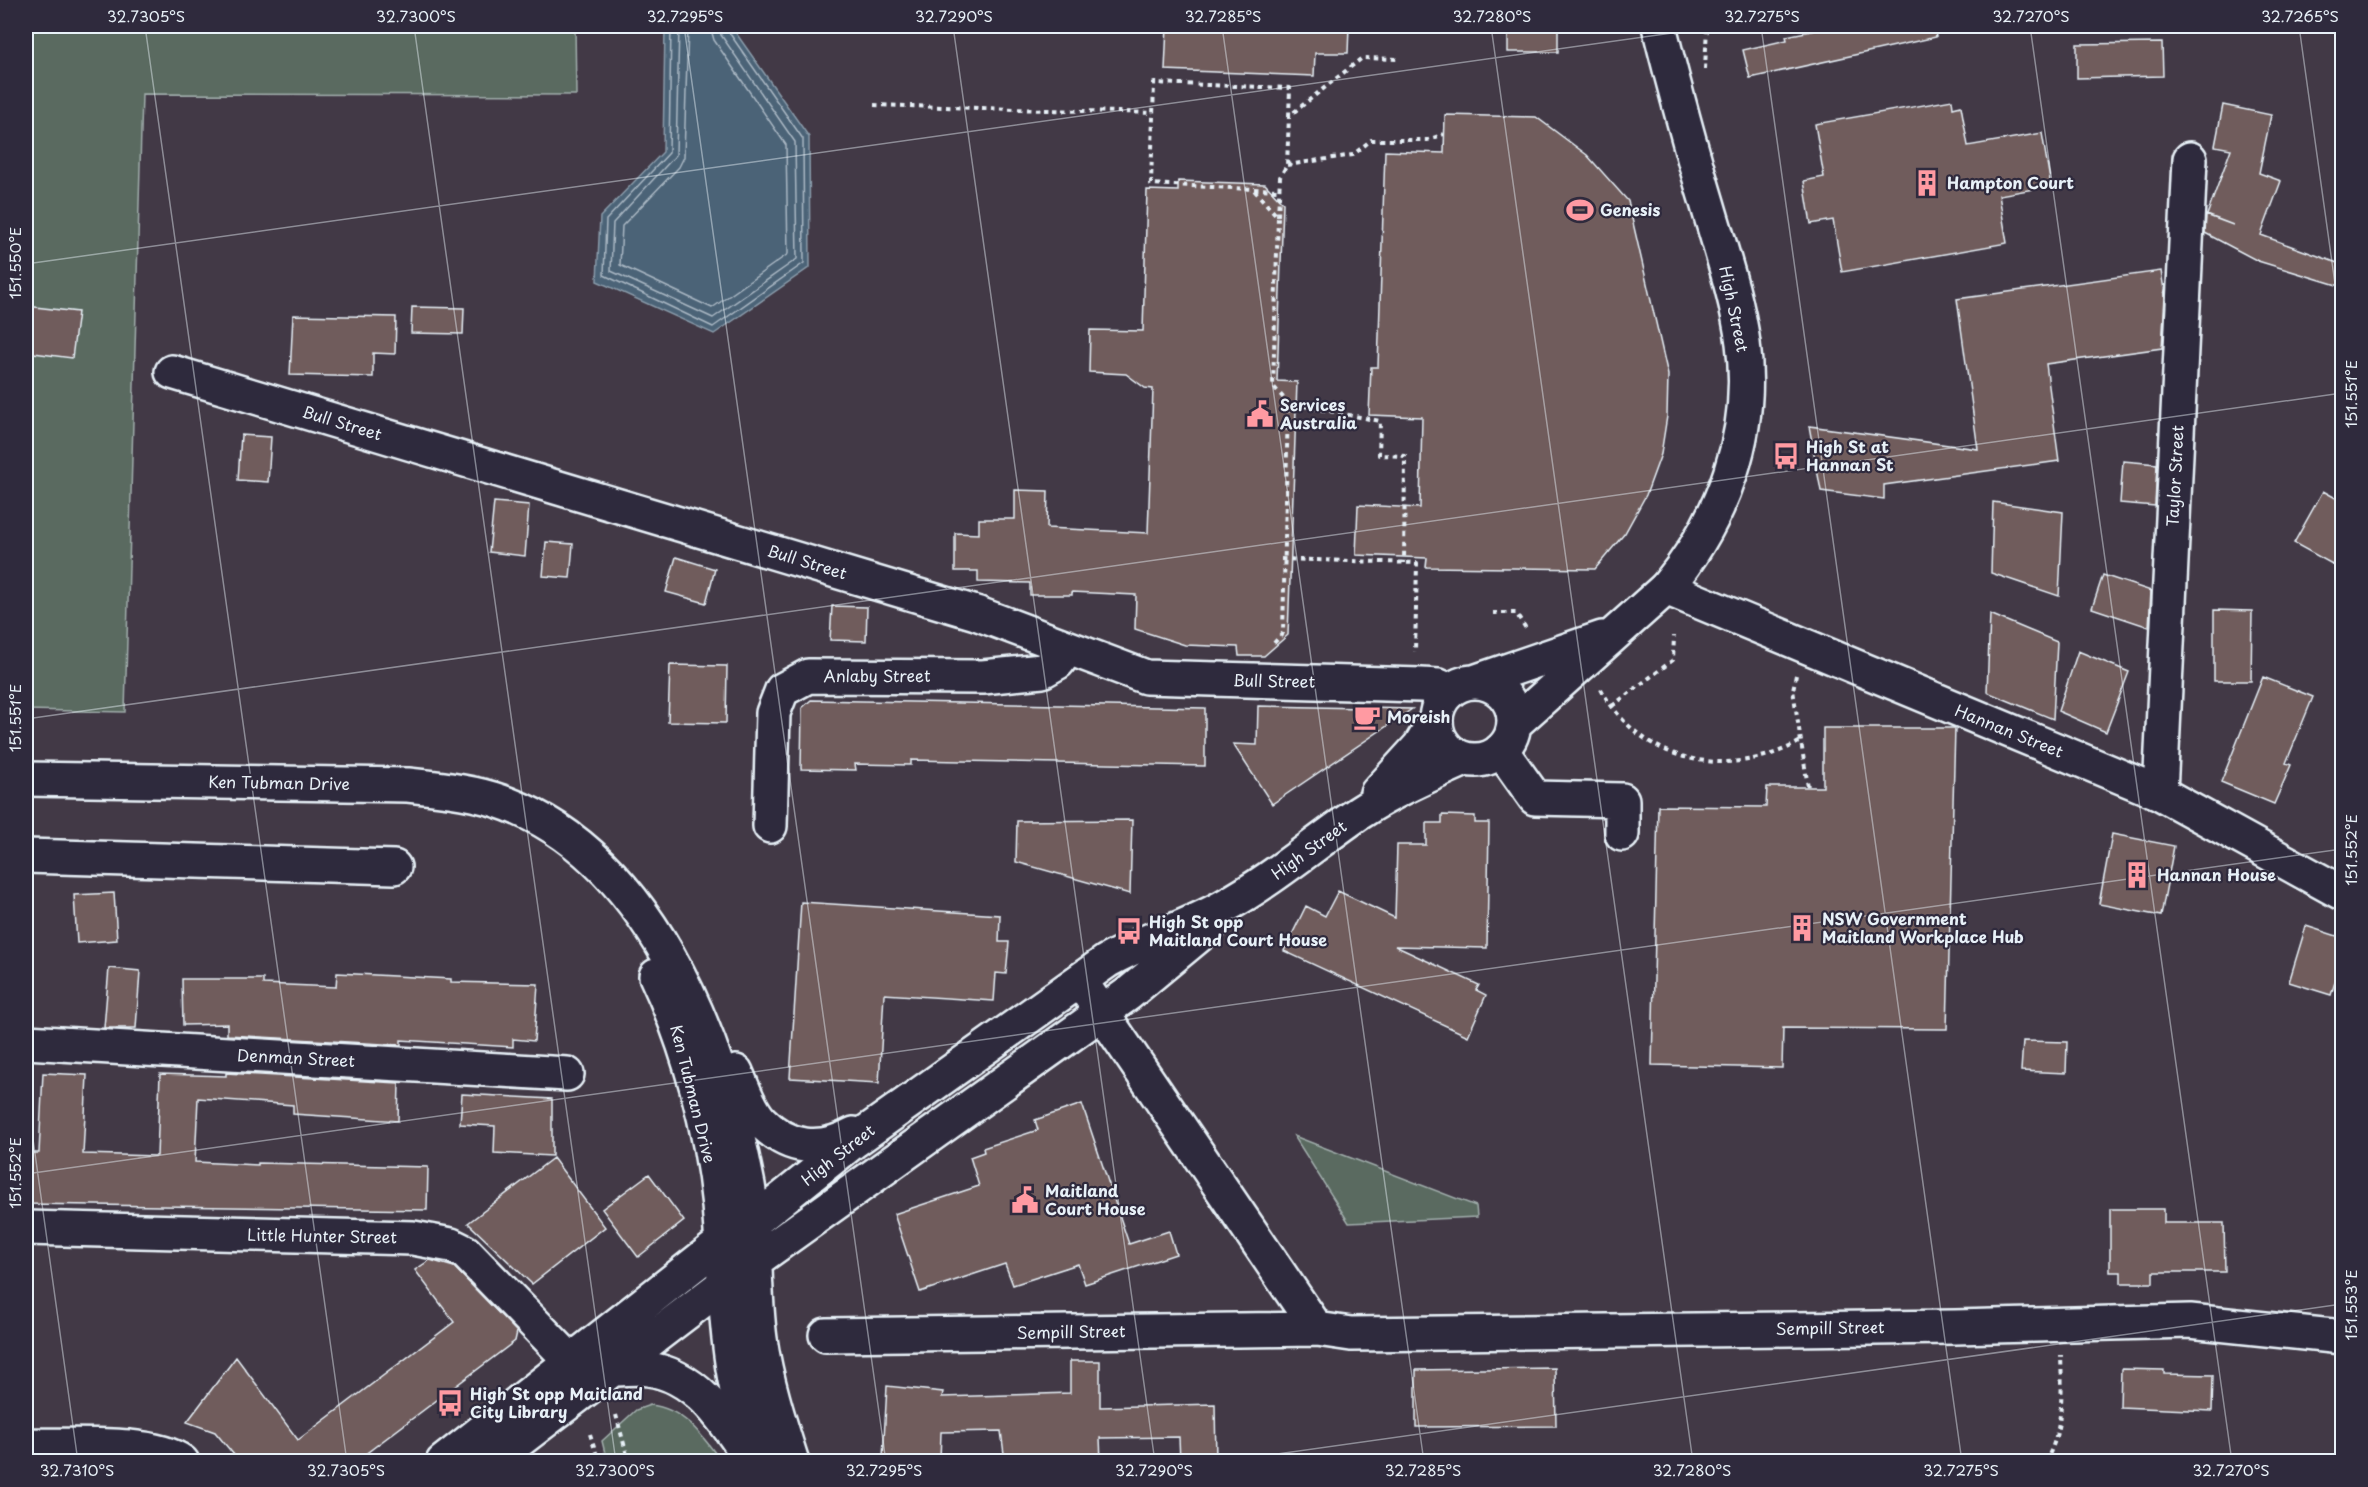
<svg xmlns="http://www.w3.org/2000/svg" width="2368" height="1487" font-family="'Playpen Sans',sans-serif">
  <rect width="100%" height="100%" fill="#423946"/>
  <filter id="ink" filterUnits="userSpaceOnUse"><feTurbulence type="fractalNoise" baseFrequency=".0167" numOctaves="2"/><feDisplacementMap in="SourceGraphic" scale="12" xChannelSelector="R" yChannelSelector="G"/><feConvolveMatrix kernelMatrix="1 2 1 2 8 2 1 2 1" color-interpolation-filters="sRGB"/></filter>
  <g filter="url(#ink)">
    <!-- green -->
    <path fill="#5a6a61" stroke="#a1aeac" stroke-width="1.5" d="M26 26H575L576 95 142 94 125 712 26 710Z
      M1294 1136 1476 1206 1477 1217 1349 1223Z
      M650 1405C683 1408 703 1436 721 1461H607L602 1441 636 1410Z"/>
    <!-- water -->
    <path fill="#4c6377" stroke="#8a9cab" stroke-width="1.5" d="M665 26H731L809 137 810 267 714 334 597 281 600 217 663 152Z"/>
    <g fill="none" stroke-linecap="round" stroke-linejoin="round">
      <!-- shore -->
      <path stroke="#aab8c4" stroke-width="1.5" d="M671 26 669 153 606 220 604 275 713 327 804 263 803 139 728 31 727 26
        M679 26 676 155 613 223 611 271 713 318 797 259 795 142 721 35 719 26
        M688 26 684 157 679 167 622 226 620 265 712 308 788 254 786 145 714 40 710 26"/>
    </g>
    <!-- building -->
    <path fill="#6f5c5c" stroke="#e8f1f8" stroke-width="1.5" d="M1167 26H1349L1348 53H1315L1314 76 1165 70Z
      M1508 26H1558V52H1508Z
      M1836 26H1934L1936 37 1750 78 1743 50 1787 40 1786 36Z
      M2162 43 2163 76 2077 78V44Z
      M1952 100 1953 108 1961 106 1968 146 2042 133 2051 186 1999 195 2007 243 1842 272 1833 220 1811 224 1804 181 1824 177 1815 124Z
      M2223 105 2271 115 2259 173 2281 181 2261 235 2343 265 2340 286 2258 261 2205 233 2206 215 2233 225 2207 215 2231 149 2215 146Z
      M1445 115 1536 117 1587 155 1628 201 1668 375 1667 416 1661 454 1646 495 1625 533 1595 569 1426 567 1427 558 1356 555 1358 505 1420 508 1422 417 1369 415 1371 367H1378L1385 151 1444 153Z
      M1178 181 1265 184 1283 203 1277 381 1297 382 1288 635 1264 656H1239L1238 647 1185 645 1135 629 1136 595 1072 592V595H1030V583L978 582V571H955V533L979 534V519H1015V490L1048 491 1047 528 1148 533 1153 389 1145 388 1126 374 1089 372 1090 330 1143 331 1147 190 1178 191Z
      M2161 271 2165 296 2162 348 2046 364 2059 461 1884 485V499L1821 491 1809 426 1978 449 1957 299Z
      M26 306 78 312 72 358 26 352Z
      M412 307 464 308 463 334 411 333Z
      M293 315 396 317 395 354 373 353V377L290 375Z
      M241 435 271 437 268 482 238 480Z
      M2123 461 2157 464 2155 506 2120 503Z
      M2323 491 2343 502V570L2294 543Z
      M494 502 529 505 525 556 489 552Z
      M1993 502 2063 512 2059 596 1991 573Z
      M546 542 573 544 570 578 543 576Z
      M676 557 715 569 706 603 666 592Z
      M2103 575 2151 591 2149 627 2092 608Z
      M832 606 867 607 866 641 830 640Z
      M2214 610 2252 611 2251 681H2214Z
      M1990 614 2057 642 2053 719 1987 692Z
      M2078 651 2129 672 2106 732 2058 711Z
      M670 665 727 666 726 723 668 722Z
      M2263 677 2313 697 2286 763 2291 765 2274 804 2221 782Z
      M811 700 1205 708V766L911 760V765L855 764 856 770 801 769 802 708Z
      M1258 706 1412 709 1272 804 1233 744 1257 745Z
      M1823 728H1955L1947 1029 1783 1028 1782 1068 1652 1065 1658 806 1766 807 1767 787H1823Z
      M1442 815 1475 816V823H1489L1487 948 1395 946 1479 985 1476 990 1486 995 1468 1036 1284 951 1306 906 1325 916 1338 891 1395 918 1397 845H1426V823H1442Z
      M1132 820 1130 894 1016 862 1017 821Z
      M2112 834 2174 846 2161 916 2099 904Z
      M114 893 117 940 77 943 74 895Z
      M801 902 1000 915 999 942H1009L1006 974 996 973 994 1001 884 994 879 1083 790 1078Z
      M2306 926 2343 938V957L2331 995 2289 982Z
      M109 968 140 971 136 1028H104Z
      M337 973 451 979V982L538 984 534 1041 513 1039V1047L401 1040V1045L227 1035V1024L183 1025 182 979H263V984L336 987Z
      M2023 1041 2067 1042 2066 1073 2021 1071Z
      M43 1073 87 1075 83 1154 157 1156 160 1074 226 1076V1073L399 1083 398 1121 293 1114V1105L198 1098 195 1162 258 1165V1163L428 1167 427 1210 26 1204V1153H39Z
      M462 1094 552 1099V1156L494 1153 495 1126 460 1124Z
      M1082 1104 1129 1244 1169 1231 1176 1254 1085 1284 1078 1264 1013 1285 1005 1264 920 1292 894 1214 979 1186 970 1157 984 1152 983 1148 1038 1130 1035 1120Z
      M553 1158 605 1227 532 1284 468 1223Z
      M649 1174 684 1221 638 1257 602 1209Z
      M2110 1209H2164V1223H2224L2225 1272H2153V1283H2121V1272H2110Z
      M430 1260 454 1267 517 1332 515 1341 356 1461H239L215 1432 187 1422 236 1357 298 1440 454 1322 415 1270Z
      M1070 1361H1100V1407L1215 1404 1216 1461H1180L1179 1437 1100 1438 1101 1461H1005L1001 1431 941 1432 940 1460 883 1458 887 1386 943 1392 942 1397 1070 1393Z
      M1555 1368 1556 1426 1416 1427V1370Z
      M2121 1369 2164 1370V1374L2213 1375 2212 1411 2120 1407Z"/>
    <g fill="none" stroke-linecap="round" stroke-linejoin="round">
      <defs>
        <path id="minor" d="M172 372 976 613 1146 677 1421 685 1439 686 1449 692
          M1666 588 2160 793 2342 893
          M1501 750 1535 798 1622 800V834
          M2160 793 2190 159
          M770 826 773 713 782 690 808 676 983 677 1042 671 1058 662 1068 648
          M26 856 394 867
          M1081 982 1317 1329
          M26 1042 567 1074
          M26 1228 413 1238 451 1245 465 1252 571 1361
          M826 1335 1317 1329 1351 1334 1955 1327 2190 1321 2342 1337
          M615 1369C625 1369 637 1367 648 1369 698 1375 727 1424 753 1462
          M26 1445C66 1447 151 1439 182 1462
          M443 1462 721 1243
          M491 1462 724 1284"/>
        <path id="major" d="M1474 682 1602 638
          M1436 721a39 39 0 1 1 78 0a39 39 0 1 1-78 0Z
          M1514 724 1666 588C1723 519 1755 433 1743 343 1737 297 1721 251 1708 206 1690 146 1674 86 1659 26
          M26 779 408 785C437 788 465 791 493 799 648 847 721 1041 748 1185 757 1236 753 1288 760 1339 766 1381 779 1421 792 1462
          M1377 793 1420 746 1436 719
          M656 976C689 1046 711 1129 719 1206 727 1293 723 1380 760 1462
          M736 1072C743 1088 749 1108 761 1121 789 1150 821 1152 854 1134
          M721 1243 753 1222 854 1141 1107 961C1144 940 1186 928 1223 907 1272 880 1314 844 1359 813 1392 791 1429 775 1465 759
          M742 1270 1128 994 1210 926"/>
      </defs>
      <!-- minor casing -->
      <use href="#minor" stroke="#e8f1f8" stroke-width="38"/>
      <!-- major casing -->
      <use href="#major" stroke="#e8f1f8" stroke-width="38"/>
      <!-- path -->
      <path stroke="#e8f1f8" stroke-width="4" stroke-dasharray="4.5 4.5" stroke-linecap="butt" d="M1705 69 1707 26
        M874 105 1153 113
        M1289 116 1290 88 1154 83 1151 184 1253 189 1278 217 1273 386 1288 403 1380 421 1379 455 1405 456 1404 563
        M1287 165 1353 155 1371 140H1428L1444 134
        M1254 189 1279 190
        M1278 216 1280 177 1287 165 1289 116 1362 58 1400 59
        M1281 559 1417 563 1415 652
        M1493 613H1516L1527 630
        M1274 643 1283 633 1288 403
        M1796 675 1793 690 1808 787
        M1601 689C1641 764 1729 781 1801 741
        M1612 706 1673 660 1674 636
        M616 1415 629 1462
        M590 1434 599 1462
        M2045 1462C2064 1432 2062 1389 2061 1355"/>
      <!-- minor -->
      <use href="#minor" stroke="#2f2a3d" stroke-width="33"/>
      <!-- major -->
      <use href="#major" stroke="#2f2a3d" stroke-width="33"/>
    </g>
  </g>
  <!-- ticks -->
  <path fill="none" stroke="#e8f1f8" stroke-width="1.5" stroke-opacity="0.45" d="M145 26 347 1462M414 26 616 1462M684 26 886 1462M953 26 1155 1462M1222 26 1424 1462M1491 26 1693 1462M1761 26 1962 1462M2030 26 2232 1462M2299 26 2342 334M26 264 1722 26M26 719 2342 393M26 1089 78 1462M26 1174 2342 849M1220 1462 2342 1304"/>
  <!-- icons -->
  <defs>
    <symbol id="building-bare" viewBox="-9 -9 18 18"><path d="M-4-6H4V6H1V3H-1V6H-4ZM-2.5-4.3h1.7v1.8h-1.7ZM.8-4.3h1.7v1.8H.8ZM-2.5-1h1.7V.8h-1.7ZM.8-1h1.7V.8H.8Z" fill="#ff9aa2" stroke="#2f2a3d" stroke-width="2.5" paint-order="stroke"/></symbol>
    <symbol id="stadium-bare" viewBox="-9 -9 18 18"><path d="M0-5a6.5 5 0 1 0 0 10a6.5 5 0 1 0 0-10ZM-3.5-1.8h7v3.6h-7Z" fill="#ff9aa2" stroke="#2f2a3d" stroke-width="2.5" paint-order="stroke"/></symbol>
    <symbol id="civic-bare" viewBox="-9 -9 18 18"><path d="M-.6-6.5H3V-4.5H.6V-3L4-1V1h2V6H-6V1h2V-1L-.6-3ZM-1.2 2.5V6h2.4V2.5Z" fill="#ff9aa2" stroke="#2f2a3d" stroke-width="2.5" paint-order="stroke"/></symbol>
    <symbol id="bus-bare" viewBox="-9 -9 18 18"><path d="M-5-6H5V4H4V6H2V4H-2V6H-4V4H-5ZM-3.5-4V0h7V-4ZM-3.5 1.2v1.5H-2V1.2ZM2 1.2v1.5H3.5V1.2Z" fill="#ff9aa2" stroke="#2f2a3d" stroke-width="2.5" paint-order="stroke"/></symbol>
    <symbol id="cafe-bare" viewBox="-9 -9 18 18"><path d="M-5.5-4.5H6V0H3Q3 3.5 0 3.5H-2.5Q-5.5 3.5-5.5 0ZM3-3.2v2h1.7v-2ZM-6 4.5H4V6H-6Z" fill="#ff9aa2" stroke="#2f2a3d" stroke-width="2.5" paint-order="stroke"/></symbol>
  </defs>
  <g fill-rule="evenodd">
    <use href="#building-bare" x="1908" y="164" width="38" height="38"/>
    <use href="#stadium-bare" x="1561" y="191" width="38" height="38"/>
    <use href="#civic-bare" x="1241" y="395" width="38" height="38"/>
    <use href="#bus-bare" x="1767" y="437" width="38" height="38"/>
    <use href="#cafe-bare" x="1348" y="698" width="38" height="38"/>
    <use href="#building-bare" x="2118" y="856" width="38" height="38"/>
    <use href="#building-bare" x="1783" y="909" width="38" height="38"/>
    <use href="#bus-bare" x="1110" y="912" width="38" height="38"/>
    <use href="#civic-bare" x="1006" y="1181" width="38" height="38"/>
    <use href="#bus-bare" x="431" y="1384" width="38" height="38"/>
  </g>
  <g text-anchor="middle" stroke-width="4.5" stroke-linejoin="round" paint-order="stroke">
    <!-- poi labels -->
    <g font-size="16" font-weight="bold" fill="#e8f1f8" stroke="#2f2a3d" text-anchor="start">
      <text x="1947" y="189">Hampton Court</text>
      <text x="1600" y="216">Genesis</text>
      <text x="1280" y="411">Services<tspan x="1280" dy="18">Australia</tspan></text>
      <text x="1806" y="453">High St at<tspan x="1806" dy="18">Hannan St</tspan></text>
      <text x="1387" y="723">Moreish</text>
      <text x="2157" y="881">Hannan House</text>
      <text x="1822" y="925">NSW Government<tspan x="1822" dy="18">Maitland Workplace Hub</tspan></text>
      <text x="1149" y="928">High St opp<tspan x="1149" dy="18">Maitland Court House</tspan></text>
      <text x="1045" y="1197">Maitland<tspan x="1045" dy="18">Court House</tspan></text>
      <text x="470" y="1400">High St opp Maitland<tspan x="470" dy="18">City Library</tspan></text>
    </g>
    <!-- street labels -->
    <g font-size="16" fill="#e8f1f8" stroke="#2f2a3d">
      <text transform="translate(1734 309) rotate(78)" y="6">High Street</text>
      <text transform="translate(342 423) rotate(17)" y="6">Bull Street</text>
      <text transform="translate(2175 476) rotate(-87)" y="6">Taylor Street</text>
      <text transform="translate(807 562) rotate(17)" y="6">Bull Street</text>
      <text x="877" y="682">Anlaby Street</text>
      <text transform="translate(1274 681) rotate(1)" y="6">Bull Street</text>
      <text transform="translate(2009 731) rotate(22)" y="6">Hannan Street</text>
      <text transform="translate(279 783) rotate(1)" y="6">Ken Tubman Drive</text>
      <text transform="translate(1309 850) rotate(-36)" y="6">High Street</text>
      <text transform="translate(296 1058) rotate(3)" y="6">Denman Street</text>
      <text transform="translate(693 1094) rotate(76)" y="6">Ken Tubman Drive</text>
      <text transform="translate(838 1155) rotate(-38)" y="6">High Street</text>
      <text transform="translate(322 1236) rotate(1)" y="6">Little Hunter Street</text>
      <text transform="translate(1830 1328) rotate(-1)" y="6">Sempill Street</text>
      <text transform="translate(1071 1332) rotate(-1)" y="6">Sempill Street</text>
    </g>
  </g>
  <!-- margin -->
  <rect width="2368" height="1487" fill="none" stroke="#2f2a3d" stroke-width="66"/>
  <rect x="33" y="33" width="2302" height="1421" fill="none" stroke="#e8f1f8" stroke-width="2"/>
  <g font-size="15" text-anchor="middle" fill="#e8f1f8">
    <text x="146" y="22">32.7305°S</text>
    <text x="416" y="22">32.7300°S</text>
    <text x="685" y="22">32.7295°S</text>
    <text x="954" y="22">32.7290°S</text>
    <text x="1223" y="22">32.7285°S</text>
    <text x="1492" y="22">32.7280°S</text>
    <text x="1762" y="22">32.7275°S</text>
    <text x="2031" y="22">32.7270°S</text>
    <text x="2300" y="22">32.7265°S</text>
    <text transform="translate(16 263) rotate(-90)" y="5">151.550°E</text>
    <text transform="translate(2352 394) rotate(-90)" y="5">151.551°E</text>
    <text transform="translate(16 718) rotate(-90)" y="5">151.551°E</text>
    <text transform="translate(2352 850) rotate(-90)" y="5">151.552°E</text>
    <text transform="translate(16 1173) rotate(-90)" y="5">151.552°E</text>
    <text transform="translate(2352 1305) rotate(-90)" y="5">151.553°E</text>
    <text x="77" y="1476">32.7310°S</text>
    <text x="346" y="1476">32.7305°S</text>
    <text x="615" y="1476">32.7300°S</text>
    <text x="884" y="1476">32.7295°S</text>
    <text x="1154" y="1476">32.7290°S</text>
    <text x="1423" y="1476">32.7285°S</text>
    <text x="1692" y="1476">32.7280°S</text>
    <text x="1961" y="1476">32.7275°S</text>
    <text x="2231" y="1476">32.7270°S</text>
  </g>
</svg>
